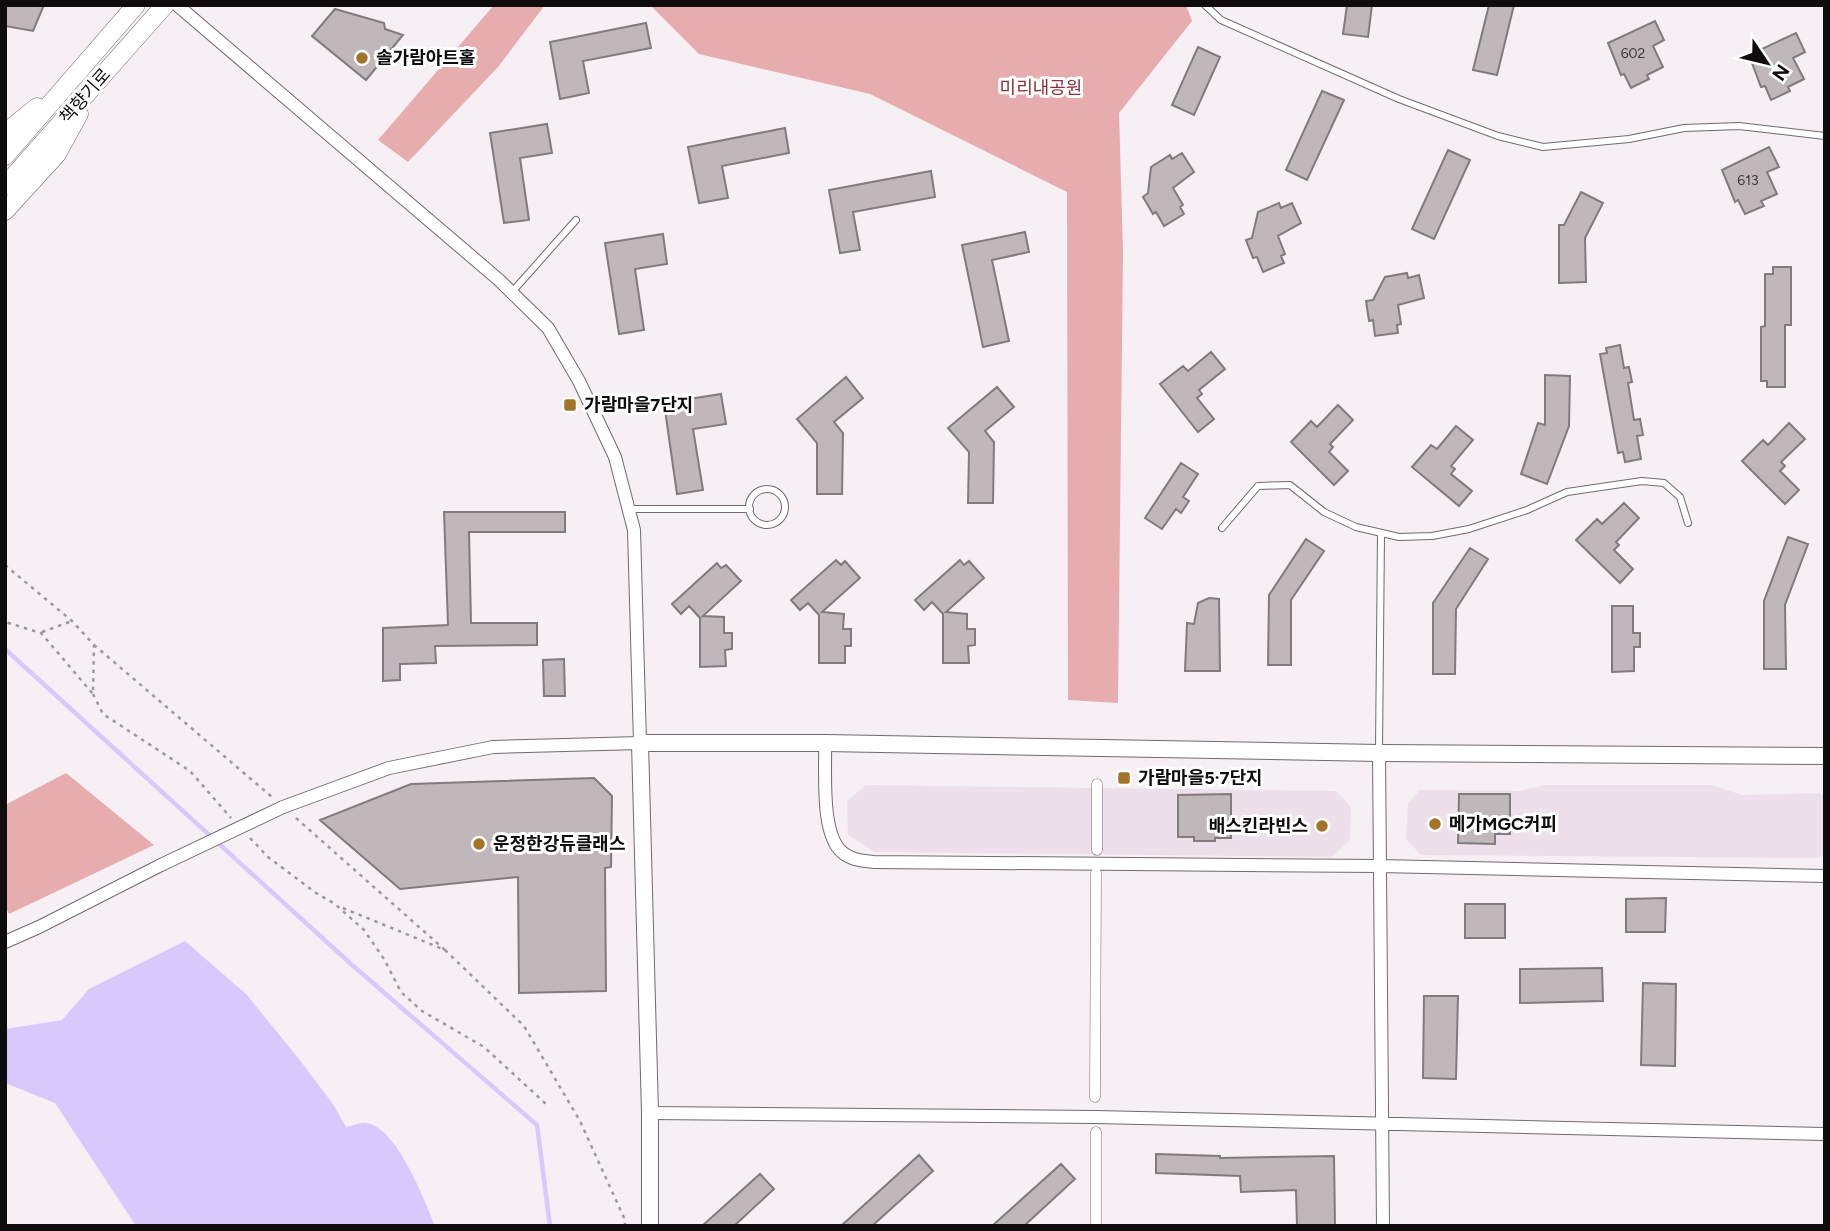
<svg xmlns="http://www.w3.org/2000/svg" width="1830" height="1231" font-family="Figtree,'Noto Sans KR',sans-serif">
  <rect width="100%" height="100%" fill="#f6eff4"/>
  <!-- built -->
  <path fill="#ede0ea" d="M866 785 1336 791 1351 807 1350 840 1332 857 875 852 848 835 847 801Z
    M1545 785H1712L1742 795 1820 793 1825 797V853L1819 858 1421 855 1406 839 1408 803 1420 790 1520 791Z"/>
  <!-- green -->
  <path fill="#e7acae" d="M494 5H545L498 67 408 162 378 140Z
    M650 5H1186L1192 21 1119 113 1123 252 1118 703 1068 700 1067 192 870 94 699 54Z
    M66 773 154 845 9 914 5 906V805Z"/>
  <!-- water -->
  <path fill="#d8c9fd" d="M185 941 246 994 299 1059 333 1104 346 1127C352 1126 361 1122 367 1123 397 1128 425 1201 435 1226H136L55 1103 5 1083V1029L62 1020 89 989Z"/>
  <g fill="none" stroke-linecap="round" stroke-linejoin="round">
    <!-- stream -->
    <path stroke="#d8c9fd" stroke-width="4.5" d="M5 649 351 964 537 1125 550 1226"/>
  </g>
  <!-- building -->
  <path fill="#bfb7b9" stroke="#827a7d" stroke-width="2" d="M5 5H44L33 31 5 26Z
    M1347 5H1372L1368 37 1343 34Z
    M1489 5H1514L1497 75 1473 70Z
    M335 9 384 23 385 29 403 35 366 80 312 36Z
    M1655 21 1664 40 1653 46 1663 67 1647 75 1649 79 1631 88 1624 74 1621 75 1608 43Z
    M646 23 651 48 583 61 589 93 560 99 550 42Z
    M1796 33 1805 52 1793 58 1804 79 1788 87 1790 91 1771 100 1765 86 1761 87 1749 55Z
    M1198 47 1220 57 1194 115 1172 105Z
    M1322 91 1344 100 1307 180 1286 170Z
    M547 124 552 153 520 158 529 220 504 223 490 133Z
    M785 128 789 153 722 166 728 198 699 203 688 147Z
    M1769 147 1779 167 1767 172 1777 194 1761 201 1764 206 1745 214 1738 200 1735 202 1722 170Z
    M1448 150 1470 160 1434 239 1412 229Z
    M1182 153 1194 172 1173 188 1183 205 1180 207 1184 214 1164 226 1156 212 1153 214 1143 197 1148 193 1151 167 1170 155 1172 159Z
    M931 171 935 197 853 212 860 250 840 253 829 190Z
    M1581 192 1603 203 1585 238 1586 282 1559 283V225H1564Z
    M1279 203 1281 208 1292 203 1301 223 1278 236 1285 254 1281 256 1284 263 1263 272 1257 257 1253 258 1246 240 1252 238 1258 212Z
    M1025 232 1029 252 992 260 1009 341 983 347 962 245Z
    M663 234 667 264 635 269 644 330 619 334 605 243Z
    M1773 267H1791V325H1785V387H1767V381H1761V327L1765 326V274H1773Z
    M1407 273 1408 278 1419 275 1424 298 1398 305 1401 324 1397 325 1398 333 1375 336 1373 320 1369 321 1366 301 1373 300 1385 277Z
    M1620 345 1624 368 1629 367 1632 382 1628 383 1634 420 1640 419 1643 435 1637 436 1641 459 1625 462 1623 452 1618 453 1600 354 1607 353 1606 348Z
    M1211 352 1225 369 1199 390 1202 394 1197 398 1214 419 1198 432 1160 384 1183 366 1188 371Z
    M1545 375 1570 376 1569 426 1547 484 1521 474 1538 423 1545 425Z
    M846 377 863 398 834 422 843 433 842 494H817V443L797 419Z
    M997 387 1014 407 985 431 994 442 993 503H968L969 452 948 428Z
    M721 394 726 424 693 429 703 490 677 494 664 403Z
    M1338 405 1353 420 1330 444 1333 447 1329 452 1348 471 1334 485 1291 442 1311 421 1317 427Z
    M1789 423 1805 439 1781 462 1785 466 1780 471 1799 490 1785 504 1742 461 1763 440 1768 445Z
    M1456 426 1473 440 1451 466 1455 469 1451 474 1472 491 1459 506 1412 467 1431 445 1437 449Z
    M1181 463 1198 474 1183 497 1189 501 1181 513 1176 509 1162 529 1145 518Z
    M1624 503 1639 518 1616 542 1619 545 1614 550 1633 569 1620 583 1576 540 1597 519 1602 524Z
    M444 512H565V532H469L471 623H537V645L435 646 436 663 400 664V680L383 681V628L448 625Z
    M1788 537 1808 544 1785 605 1786 669H1764V601Z
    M1306 539 1324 551 1291 600V665H1268L1269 595Z
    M1470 548 1488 559 1456 609 1455 674H1433V603Z
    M836 560 841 565 845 561 860 578 822 612 844 614 843 629H851V646H845V663H819V615L808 603 800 610 791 600Z
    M960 560 964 565 969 561 984 578 946 612 967 614V629H975V645L968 646 969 663H943V614L932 602 924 610 915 600Z
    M717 563 721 568 726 565 741 581 703 616 724 617V633H732V649L725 650 726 666 700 667V618L689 606 681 614 672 604Z
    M1209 598 1219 599 1220 671H1185L1187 623 1194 624 1198 603Z
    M1612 606H1633V633H1640V647H1634V671L1612 672Z
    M564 659 565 696H544L543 660Z
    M594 778 612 796 611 867 605 868 606 991 519 993 518 877 400 889 320 820 411 784Z
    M1231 794V838H1215V841H1194V837H1178V795Z
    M1459 794H1510V834H1495V844L1458 843Z
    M1666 898 1665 932H1626V899Z
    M1465 904H1505V938H1465Z
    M1602 968 1603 1001 1520 1003V969Z
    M1643 983 1676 984 1675 1066 1641 1065Z
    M1424 996H1458L1456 1079 1423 1078Z
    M1156 1154 1220 1156V1158L1334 1156 1335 1226H1297L1296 1190 1241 1192 1240 1176 1156 1173Z
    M919 1155 933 1171 872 1226H841Z
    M1061 1164 1075 1179 1024 1226H992Z
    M760 1174 774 1189 734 1226H702Z"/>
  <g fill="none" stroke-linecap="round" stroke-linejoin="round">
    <defs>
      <path id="service" d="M1205 5 1221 20 1399 99 1498 136 1543 147 1629 139 1684 128 1739 126 1825 136
        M512 292 576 220
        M749 507a18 18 0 1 1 36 0a18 18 0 1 1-36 0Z
        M628 509H750
        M1222 528 1258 486 1290 485 1324 512 1356 527 1399 537 1432 536 1469 529 1527 510 1567 492 1642 481 1664 483 1680 497 1688 523
        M1379 751 1381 533"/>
      <path id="pedestrian" d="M1097 850V784
        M1095 1097 1096 873
        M1096 1226V1132"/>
      <path id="minor" d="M177 5 499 280 548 328 579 381 615 457 634 530 640 743 493 747 389 768 283 807
        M825 743C826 771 820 835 843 853 852 860 863 861 874 862L1380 866 1825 876
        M1379 753 1383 1226
        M5 942 39 927 161 865
        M650 1113 1096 1117 1825 1134"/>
      <path id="tertiary" d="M650 1226V1113L640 743H825L1379 753 1825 756"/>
      <path id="secondary" d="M5 133 37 107
        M5 156 136 5
        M5 186 165 5
        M5 211 57 154 79 114"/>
    </defs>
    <!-- service casing -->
    <use href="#service" stroke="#706a6e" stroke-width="8"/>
    <!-- pedestrian casing -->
    <use href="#pedestrian" stroke="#706a6e" stroke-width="11"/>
    <!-- minor casing -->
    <use href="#minor" stroke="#706a6e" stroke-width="14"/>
    <!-- tertiary casing -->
    <use href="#tertiary" stroke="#706a6e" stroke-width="18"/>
    <!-- secondary casing -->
    <use href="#secondary" stroke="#706a6e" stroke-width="19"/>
    <!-- path -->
    <path stroke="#9e999d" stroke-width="2.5" stroke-dasharray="3.5 5" stroke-linecap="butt" d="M5 565 72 621 94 645 93 694 41 633 5 622
      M42 632 72 621
      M94 645 272 797
      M93 694 103 714 190 771 231 818
      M296 818 445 950 338 906
      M250 838 268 857 316 893 335 904 364 930 384 959 401 992 422 1011 484 1047 546 1104
      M445 950 524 1026 580 1121 625 1220V1226"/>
    <!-- service -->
    <use href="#service" stroke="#fff" stroke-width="6"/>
    <!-- pedestrian -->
    <use href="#pedestrian" stroke="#fff" stroke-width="10"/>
    <!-- minor -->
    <use href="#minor" stroke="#fff" stroke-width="12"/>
    <!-- tertiary -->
    <use href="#tertiary" stroke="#fff" stroke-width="16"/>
    <!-- secondary -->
    <use href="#secondary" stroke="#fff" stroke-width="18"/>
    <defs>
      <path id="minor-bridge" d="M161 865 283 807"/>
    </defs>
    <!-- minor-bridge casing -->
    <use href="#minor-bridge" stroke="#706a6e" stroke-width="14" stroke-linecap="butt"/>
    <!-- minor-bridge -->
    <use href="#minor-bridge" stroke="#fff" stroke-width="12"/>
  </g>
  <!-- markers -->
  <g fill="#a27427" stroke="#fff" stroke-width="2.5">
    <circle cx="362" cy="58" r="7"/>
    <rect x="563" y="398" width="14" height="14" rx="3.5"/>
    <rect x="1117" y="771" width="14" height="14" rx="3.5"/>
    <circle cx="1435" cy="824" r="7"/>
    <circle cx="1322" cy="826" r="7"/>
    <circle cx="479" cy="844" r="7"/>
  </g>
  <g text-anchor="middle" stroke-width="6" stroke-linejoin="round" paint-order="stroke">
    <!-- number labels -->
    <g font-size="14" fill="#3a3738">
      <text x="1633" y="58">602</text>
      <text x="1748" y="185">613</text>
    </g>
    <!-- poi labels -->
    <g font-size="18" font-weight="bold" fill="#0e0c0d" stroke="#fff" text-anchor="start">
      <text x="376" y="64">솔가람아트홀</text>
      <text x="584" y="411">가람마을7단지</text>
      <text x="1138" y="784">가람마을5·7단지</text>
      <text x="1449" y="830">메가MGC커피</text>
      <text x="1308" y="832" text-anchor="end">배스킨라빈스</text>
      <text x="493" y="850">운정한강듀클래스</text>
    </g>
    <!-- park labels -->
    <g font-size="18" fill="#882f3a" stroke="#fff">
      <text x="1041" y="94">미리내공원</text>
    </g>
    <!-- street labels -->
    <g font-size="18" fill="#0e0c0d" stroke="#fff">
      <text transform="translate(85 96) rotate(-49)" y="6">책향기로</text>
    </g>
  </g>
  <!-- border -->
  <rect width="1830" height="1231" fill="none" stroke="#0e0c0d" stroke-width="14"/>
  <!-- north arrow -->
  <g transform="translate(1767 63) rotate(125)" stroke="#ffffff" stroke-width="5" paint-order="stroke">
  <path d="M0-5L12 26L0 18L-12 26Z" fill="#0e0c0d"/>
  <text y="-10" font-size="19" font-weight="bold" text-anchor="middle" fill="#0e0c0d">N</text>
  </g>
</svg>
